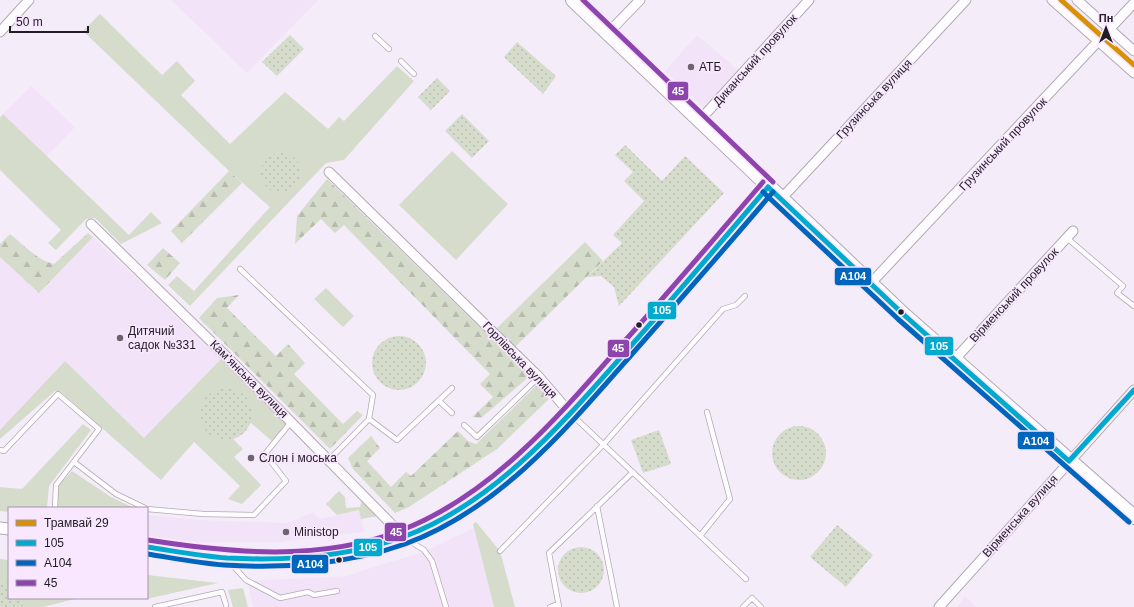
<svg xmlns="http://www.w3.org/2000/svg" width="1134" height="607" font-family="Helvetica,sans-serif">
  <defs>
    <pattern id="forest-firs" width="22" height="20" patternUnits="userSpaceOnUse"><rect width="22" height="20" fill="#d6dccb"/><path d="M5 1l3.5 6h-7zM16 11l3.5 6h-7z" fill="#b7bcae"/></pattern>
    <pattern id="park-dots" width="8" height="8" patternUnits="userSpaceOnUse"><rect width="8" height="8" fill="#d6dccb"/><path d="M2 2h.1M6 6h.1" fill="none" stroke="#b7bcae" stroke-width="1.8" stroke-linecap="round"/></pattern>
  </defs>
  <rect width="100%" height="100%" fill="#f5ecf9"/>
  <!-- built -->
  <path fill="#f3e3f8" d="M171 0H318L247 73Z
    M697 35 738 70 704 109 665 71Z
    M31 86 75 127 47 156 3 114Z
    M93 237 221 359 145 438 65 362 0 430V257L39 293Z
    M360 510 364 532 278 542H199L147 536V515L202 520 287 523 313 512 319 519Z
    M474 528 494 607H253L247 581 347 576 373 567 421 553Z
    M965 596 976 607H957Z"/>
  <!-- grass -->
  <path fill="#d6dccb" d="M100 14 162 75 177 61 195 81 181 95 230 144 285 92 328 129 339 117 344 121 397 66 414 81 344 160 326 163 190 306 168 285 177 276 194 291 270 207 229 171 83 31Z
    M3 114 129 235 151 212 162 223 121 244 95 218 86 219 56 250 48 243 61 230 0 170V118Z
    M452 151 508 204 456 260 399 205Z
    M326 288 354 316 343 327 314 299Z
    M221 359 226 360 286 424 273 442 251 423 233 439 243 449 234 457 261 485 242 504 228 499 240 486 194 442 161 480 62 393 55 391 0 439V430L65 361 144 438Z
    M83 424 91 430 49 486 47 508H9V512L0 511V487L22 489Z
    M72 471 111 497 134 508H58V486Z
    M339 491 345 497 346 508 360 507 362 500 379 516 361 519 359 510 337 515 326 504Z
    M476 522 500 551 515 607H494L473 524Z
    M0 559 9 560V598H79L43 607H0Z
    M147 575 218 583 146 599Z
    M243 588 248 607H233L228 590Z"/>
  <!-- forest -->
  <path fill="url(#forest-firs)" d="M229 171 242 183 182 243 171 231Z
    M327 179 530 376 481 418 472 417 493 397 480 384 490 374 344 225 335 233 321 219 295 244 297 216Z
    M88 233 93 237 39 293 0 257V244L10 234C23 244 38 261 54 264Z
    M585 242 603 261 515 347 497 328Z
    M163 248 180 263 165 280 147 265Z
    M239 295 227 308 276 356 288 344 305 363 294 374 343 424 357 411 363 415 330 449 199 318 217 298Z
    M538 384 549 399 497 449 409 507 395 513 353 469 348 458 371 436 380 448 367 461 391 487 406 472 411 476 458 431 468 441 476 444Z"/>
  <!-- park -->
  <path fill="url(#park-dots)" d="M290 35 304 49 277 76 262 62Z
    M517 42 556 76 543 94 504 57Z
    M437 78 450 91 431 110 418 97Z
    M462 114 489 141 472 158 445 131Z
    M625 145 662 181 685 156 724 193 619 306 614 287 601 276 587 277 622 243 613 235 644 201 624 181 633 172 615 155Z
    M261 173a20 20 0 1 1 40 0a20 20 0 1 1-40 0Z
    M372 363a27 27 0 1 1 54 0a27 27 0 1 1-54 0Z
    M200 414a26 26 0 1 1 52 0a26 26 0 1 1-52 0Z
    M772 453a27 27 0 1 1 54 0a27 27 0 1 1-54 0Z
    M659 430 671 464 643 473 631 440Z
    M837 525 873 555 846 587 810 557Z
    M558 570a23 23 0 1 1 46 0a23 23 0 1 1-46 0Z
    M9 582V598H24L26 606 0 607V584Z"/>
  <g fill="none" stroke-linecap="round" stroke-linejoin="round">
    <defs>
      <path id="service" d="M375 36 389 49
        M401 61 414 74
        M1067 238 1123 286 1117 293 1134 306
        M240 269 373 395 369 419 397 440 452 388
        M439 401 452 413
        M570 413 746 579
        M464 425 477 437 539 377
        M0 450 4 451 58 394 99 429 56 485 55 508
        M329 460 369 419
        M74 462 116 494 145 508
        M597 506 617 607
        M147 509 203 514 254 515 286 481 265 454 291 422
        M700 536 730 499 707 412
        M405 538 424 550 432 561 446 607
        M500 551 603 445 723 309 736 305 745 296
        M227 559 246 580 280 598 308 592 314 595 337 591
        M155 607 222 592 226 605
        M550 607 558 604
        M559 607 549 553 633 472
        M743 607 752 598 761 607"/>
      <path id="minor" d="M1052 0 1134 73
        M1077 0 1134 51
        M0 32 29 0
        M608 33 640 0
        M700 120 809 0
        M329 172 539 377 570 413
        M781 199 966 0
        M91 224 230 360 404 537
        M870 284 1134 3
        M954 360 1073 231
        M939 607 1134 390"/>
      <path id="tertiary" d="M0 528 9 529
        M147 547C174 551 201 556 227 558 285 561 348 556 403 537 488 507 565 419 624 353 673 298 720 243 768 187"/>
      <path id="primary" d="M573 0 903 314 1134 517"/>
    </defs>
    <!-- service casing -->
    <use href="#service" stroke="#b1aab3" stroke-width="6"/>
    <!-- minor casing -->
    <use href="#minor" stroke="#b1aab3" stroke-width="11"/>
    <!-- tertiary casing -->
    <use href="#tertiary" stroke="#b1aab3" stroke-width="13"/>
    <!-- primary casing -->
    <use href="#primary" stroke="#b1aab3" stroke-width="16"/>
    <!-- service -->
    <use href="#service" stroke="#fefcfe" stroke-width="4.5"/>
    <!-- minor -->
    <use href="#minor" stroke="#fefcfe" stroke-width="9"/>
    <!-- tertiary -->
    <use href="#tertiary" stroke="#fefcfe" stroke-width="11"/>
    <!-- primary -->
    <use href="#primary" stroke="#fefcfe" stroke-width="14"/>
    <defs>
      <path id="bus-1" d="M768 187 903 314 1069 461
        M1069 461 1134 390
        M147 547C174 551 200 556 227 558 285 561 348 557 403 537 496 503 565 420 629 348 676 295 722 241 768 187"/>
      <path id="bus-2" d="M763 192 898 319 1129 522
        M147 554C173 558 198 563 224 565 283 569 349 564 405 544 499 510 569 426 633 353 680 300 727 246 773 192"/>
      <path id="bus-3" d="M583 0 773 182
        M148 540C231 553 321 562 402 530 492 495 559 416 622 344 670 291 716 237 763 182"/>
    </defs>
    <!-- bus-1 casing -->
    <use href="#bus-1" stroke="#f8e7fe" stroke-width="8"/>
    <!-- bus-2 casing -->
    <use href="#bus-2" stroke="#f8e7fe" stroke-width="8"/>
    <!-- bus-3 casing -->
    <use href="#bus-3" stroke="#f8e7fe" stroke-width="8"/>
    <!-- bus-1 -->
    <use href="#bus-1" stroke="#00a9ce" stroke-width="5"/>
    <!-- bus-2 -->
    <use href="#bus-2" stroke="#0065bd" stroke-width="5"/>
    <!-- bus-3 -->
    <use href="#bus-3" stroke="#8e44ad" stroke-width="5"/>
    <defs>
      <path id="tram-1" d="M1061 0 1134 65"/>
    </defs>
    <!-- tram-1 casing -->
    <use href="#tram-1" stroke="#f8e7fe" stroke-width="8"/>
    <!-- tram-1 -->
    <use href="#tram-1" stroke="#d79105" stroke-width="5"/>
  </g>
  <!-- markers -->
  <g fill="#6c656f" stroke="#f8e7fe" stroke-width="1.5">
    <circle cx="691" cy="67" r="4"/>
    <circle cx="120" cy="338" r="4"/>
    <circle cx="251" cy="458" r="4"/>
    <circle cx="286" cy="532" r="4"/>
  </g>
  <g fill="#221c24" stroke="#f8e7fe" stroke-width="1.5">
    <circle cx="901" cy="312" r="3.5"/>
    <circle cx="639" cy="325" r="3.5"/>
    <circle cx="339" cy="560" r="3.5"/>
  </g>
  <g text-anchor="middle" stroke-width="3.5" stroke-linejoin="round" paint-order="stroke">
    <!-- street labels -->
    <g font-size="12" fill="#221c24" stroke="#f8e7fe">
      <text transform="translate(755 60) rotate(-48)" y="4">Диканський провулок</text>
      <text transform="translate(874 99) rotate(-47)" y="4">Грузинська вулиця</text>
      <text transform="translate(1003 144) rotate(-47)" y="4">Грузинський провулок</text>
      <text transform="translate(1014 295) rotate(-47)" y="4">Вірменський провулок</text>
      <text transform="translate(520 360) rotate(46)" y="4">Горлівська вулиця</text>
      <text transform="translate(249 379) rotate(45)" y="4">Камʼянська вулиця</text>
      <text transform="translate(1020 516) rotate(-48)" y="4">Вірменська вулиця</text>
    </g>
    <!-- poi labels -->
    <g font-size="12" fill="#221c24" stroke="#f8e7fe" text-anchor="start">
      <text x="699" y="71">АТБ</text>
      <text x="128" y="335">Дитячий<tspan x="128" dy="14">садок №331</tspan></text>
      <text x="259" y="462">Слон і моська</text>
      <text x="294" y="536">Ministop</text>
    </g>
  </g>
  <g stroke="#f8e7fe" stroke-width="1.5">
    <rect x="667" y="81" width="22" height="20" rx="4" fill="#8e44ad"/>
    <rect x="834" y="267" width="38" height="19" rx="4" fill="#0065bd"/>
    <rect x="647" y="301" width="30" height="19" rx="4" fill="#00a9ce"/>
    <rect x="924" y="336" width="30" height="20" rx="4" fill="#00a9ce"/>
    <rect x="607" y="339" width="23" height="19" rx="4" fill="#8e44ad"/>
    <rect x="1017" y="431" width="38" height="19" rx="4" fill="#0065bd"/>
    <rect x="384" y="522" width="23" height="20" rx="4" fill="#8e44ad"/>
    <rect x="353" y="538" width="30" height="19" rx="4" fill="#00a9ce"/>
    <rect x="291" y="554" width="38" height="20" rx="4" fill="#0065bd"/>
  </g>
  <g font-size="11" text-anchor="middle" font-weight="bold" fill="#fff">
    <text x="678" y="95">45</text>
    <text x="853" y="280">А104</text>
    <text x="662" y="314">105</text>
    <text x="939" y="350">105</text>
    <text x="618" y="352">45</text>
    <text x="1036" y="445">А104</text>
    <text x="396" y="536">45</text>
    <text x="368" y="551">105</text>
    <text x="310" y="568">А104</text>
  </g>
  <!-- legend -->
  <rect x="8" y="507" width="140" height="92" fill="#f8e7fe" stroke="#a296a7"/>
  <rect x="16" y="520" width="20" height="6" fill="#d79105" stroke="#a296a7"/>
  <text x="44" y="527" font-size="12" fill="#221c24">Трамвай 29</text>
  <rect x="16" y="540" width="20" height="6" fill="#00a9ce" stroke="#a296a7"/>
  <text x="44" y="547" font-size="12" fill="#221c24">105</text>
  <rect x="16" y="560" width="20" height="6" fill="#0065bd" stroke="#a296a7"/>
  <text x="44" y="567" font-size="12" fill="#221c24">А104</text>
  <rect x="16" y="580" width="20" height="6" fill="#8e44ad" stroke="#a296a7"/>
  <text x="44" y="587" font-size="12" fill="#221c24">45</text>
  <!-- north arrow -->
  <g transform="translate(1106 28)" stroke="#f8e7fe" stroke-width="3" paint-order="stroke">
  <path d="M0-3L7 15L0 10L-7 15Z" fill="#221c24"/>
  <text y="-6" font-size="11" font-weight="bold" text-anchor="middle" fill="#221c24">Пн</text>
  </g>
  <!-- scale -->
  <path d="M10 26v6h78v-6" fill="none" stroke="#221c24" stroke-width="2"/>
  <text x="16" y="26" font-size="12" fill="#221c24" stroke="#f8e7fe" stroke-width="3" paint-order="stroke">50 m</text>
</svg>
